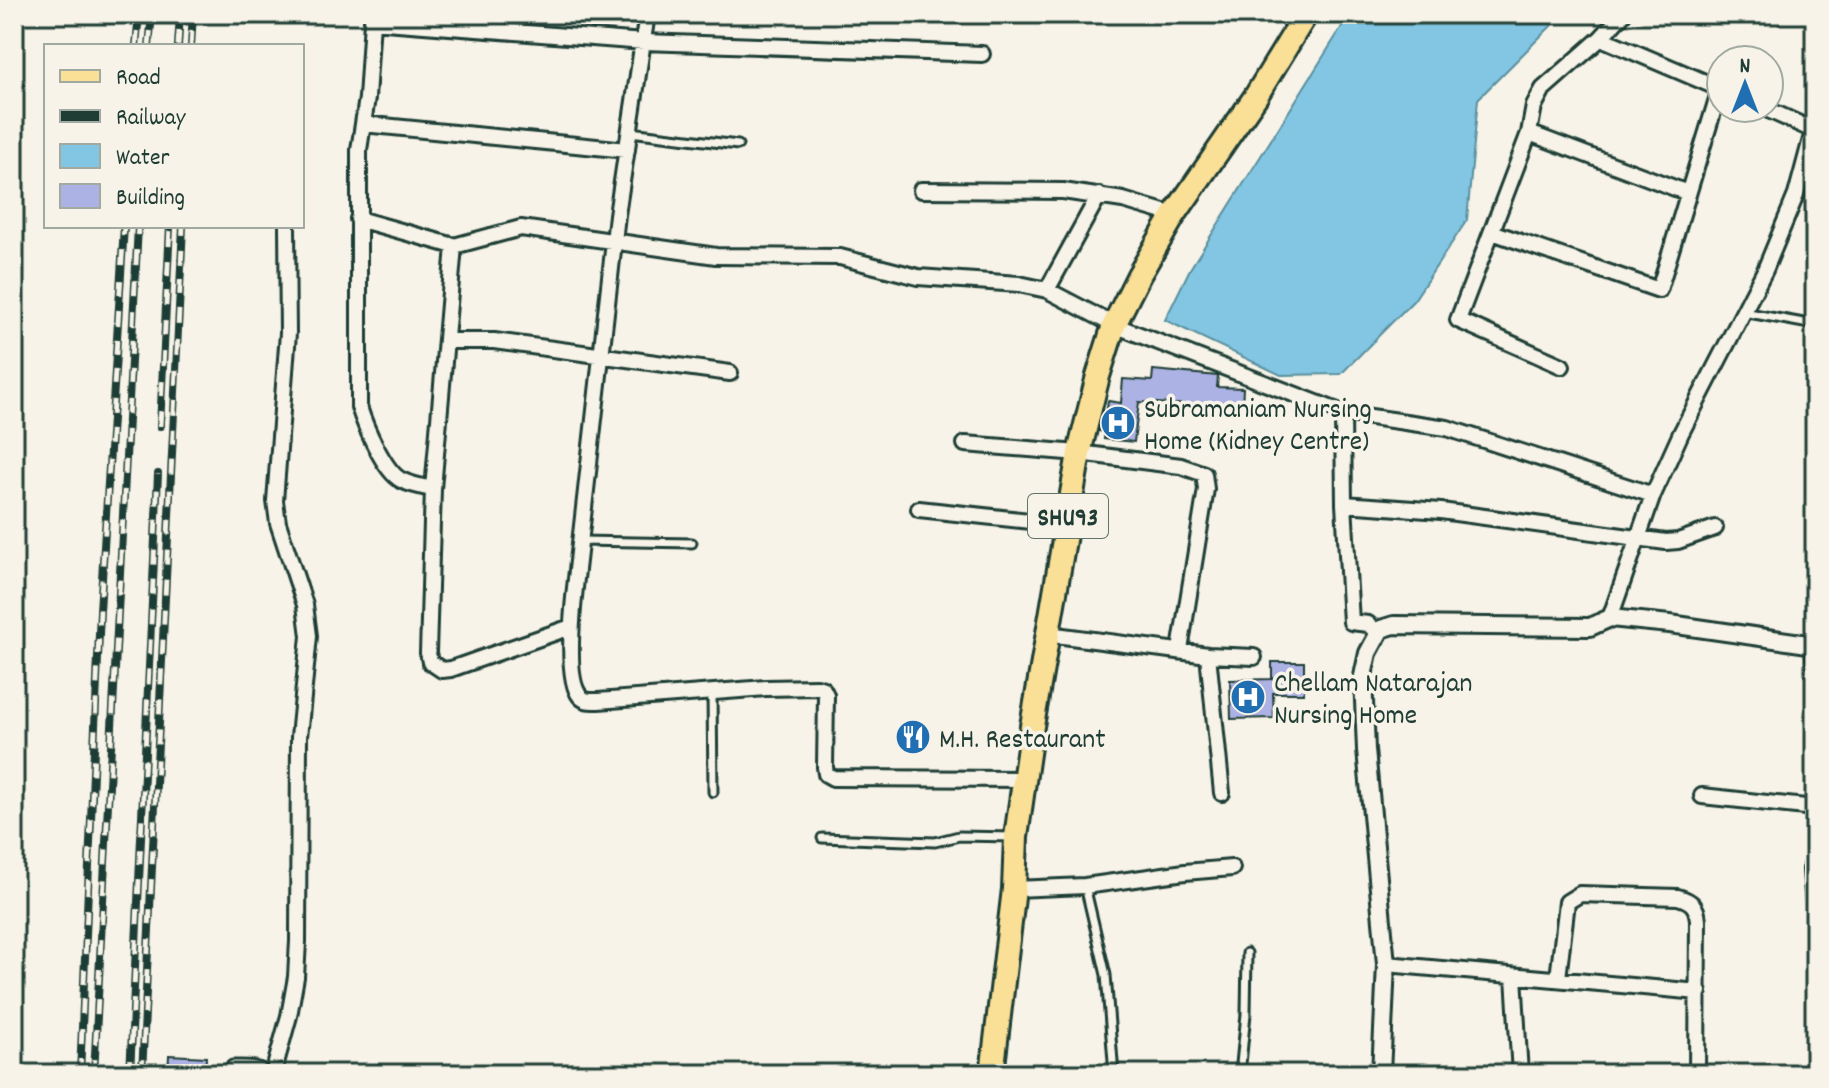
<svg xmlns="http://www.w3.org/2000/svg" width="1829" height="1088" font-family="Dekko,sans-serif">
  <rect width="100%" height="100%" fill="#f7f3e8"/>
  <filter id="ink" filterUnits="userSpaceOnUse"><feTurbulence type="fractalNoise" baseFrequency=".0125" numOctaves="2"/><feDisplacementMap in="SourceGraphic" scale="16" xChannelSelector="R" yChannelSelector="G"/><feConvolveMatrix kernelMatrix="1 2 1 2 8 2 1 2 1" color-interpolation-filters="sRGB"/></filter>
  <g filter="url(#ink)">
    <!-- water -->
    <path fill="#82c6e3" stroke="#5a8f9d" stroke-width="2" d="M1350 14H1563L1478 99 1467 220 1414 300 1341 374 1281 375 1165 320 1190 269Z"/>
    <!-- building -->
    <path fill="#acb2e3" stroke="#1f3d34" stroke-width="2" d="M1153 370 1218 376 1217 387 1243 388 1242 408 1139 402 1134 442 1104 439 1105 432 1099 431 1103 416H1106L1108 401 1121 403 1123 379 1152 381Z
      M1272 662H1304V693H1273L1274 718 1231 719 1230 680 1272 679Z
      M169 1055 206 1057 205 1074H168Z"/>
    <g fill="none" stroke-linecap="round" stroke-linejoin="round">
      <defs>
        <path id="service" d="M630 132 738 145
          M1743 312 1815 325
          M580 541 692 543
          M712 692 713 792
          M822 838 935 842 959 836 1014 837
          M1085 886 1106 975 1114 1074
          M222 1074 232 1065C246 1065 259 1063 269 1074
          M1240 1074 1246 1014 1247 953"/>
        <path id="minor" d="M373 14 372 21 644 42 982 54
          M647 14 617 215 577 570C574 595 564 678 580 696 585 702 591 701 598 701L766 688 817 687 823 689 826 695 825 767 826 774 833 778 1025 779
          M372 21 367 98 359 150V407C365 426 384 471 401 480 411 485 422 487 433 489
          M1601 38 1721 89
          M1764 108 1813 130
          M363 124 627 150
          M1529 133 1688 193
          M921 190 1063 191 1123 200 1174 215
          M358 219 454 246 521 228 716 256 840 257 918 277 1019 284 1047 290 1114 325 1343 413
          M1492 232 1659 290 1720 89
          M454 246 433 489 428 653 430 662 442 670 451 669 571 627
          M1047 290 1099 195
          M446 341H494L730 373
          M1562 366 1458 320 1529 133 1534 106 1543 89 1601 38 1623 14
          M965 444 1079 453 1181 466 1204 474 1206 489 1180 650
          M1653 495 1447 428 1343 413 1344 504 1441 511 1666 542 1678 541 1715 528
          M1344 504 1351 622 1368 624 1378 633
          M919 509 1067 525
          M1610 618 1653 495 1681 433 1765 270 1796 195 1815 124
          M1048 634 1208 655
          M1813 645 1815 664
          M1222 793 1208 655 1254 657
          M1702 796 1815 808
          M1815 833 1811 870 1815 917
          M1014 889 1085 886 1185 872 1232 868
          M1386 964 1699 992
          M1514 976 1520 1074
          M1558 978 1567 902 1580 894 1678 897C1692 901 1697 906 1698 921L1697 1074
          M273 1074 289 1016 296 977 298 941 299 737 309 636 305 605 278 523 275 501 288 333 287 226"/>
        <path id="tertiary" d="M1381 1074 1386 964 1366 750 1363 676 1368 653 1381 629 1394 625 1590 627 1610 618 1670 624 1815 645"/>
        <path id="primary" d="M992 1074 1014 889 1016 837 1032 726 1079 453 1098 376 1114 325 1139 275 1174 215 1256 96 1306 14"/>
      </defs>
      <!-- service casing -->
      <use href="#service" stroke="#1f3d34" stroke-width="13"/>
      <!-- minor casing -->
      <use href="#minor" stroke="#1f3d34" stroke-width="20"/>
      <!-- tertiary casing -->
      <use href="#tertiary" stroke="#1f3d34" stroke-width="22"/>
      <!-- primary casing -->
      <use href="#primary" stroke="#1f3d34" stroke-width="28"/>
      <!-- service -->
      <use href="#service" stroke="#f7f3e8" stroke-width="7"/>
      <!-- minor -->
      <use href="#minor" stroke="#f7f3e8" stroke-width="14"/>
      <!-- tertiary -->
      <use href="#tertiary" stroke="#f7f3e8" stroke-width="16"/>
      <!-- primary -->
      <use href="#primary" stroke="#fadf96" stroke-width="22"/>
      <defs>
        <path id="rail" d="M136 46 139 14
          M149 46 152 14
          M178 46 180 14
          M191 46 193 14
          M160 426 170 226
          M80 1074 100 611 124 226
          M94 1074 138 226
          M130 1074 158 474
          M142 1074 183 226"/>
      </defs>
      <!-- rail casing -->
      <use href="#rail" stroke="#1f3d34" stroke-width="8"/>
      <!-- rail -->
      <use href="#rail" stroke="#f7f3e8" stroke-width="5" stroke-dasharray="15" stroke-linecap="butt"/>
    </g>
  </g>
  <!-- icons -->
  <defs>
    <symbol id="hospital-disc" viewBox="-11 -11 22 22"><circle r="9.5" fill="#1f6fb2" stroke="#f7f3e8"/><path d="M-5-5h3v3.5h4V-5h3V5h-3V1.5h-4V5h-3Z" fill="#fff"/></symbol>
    <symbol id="restaurant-disc" viewBox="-11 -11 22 22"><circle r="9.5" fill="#1f6fb2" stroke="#f7f3e8"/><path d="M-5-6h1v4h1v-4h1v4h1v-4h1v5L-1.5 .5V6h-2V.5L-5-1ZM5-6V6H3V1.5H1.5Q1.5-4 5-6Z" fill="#fff"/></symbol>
  </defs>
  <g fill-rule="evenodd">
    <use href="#hospital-disc" x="1098" y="403" width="40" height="40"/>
    <use href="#hospital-disc" x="1228" y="677" width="40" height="40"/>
    <use href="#restaurant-disc" x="893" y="717" width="40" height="40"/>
  </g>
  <g text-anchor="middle" stroke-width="7" stroke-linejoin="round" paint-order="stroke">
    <!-- shield labels -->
    <rect fill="#f7f3e8" stroke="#60746a" stroke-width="2" x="1028" y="494" width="80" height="44" rx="6"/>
    <g font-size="26" font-weight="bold" fill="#1f3d34">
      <text x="1068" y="525">SHU93</text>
    </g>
    <!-- poi labels -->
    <g font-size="28" fill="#1f3d34" stroke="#f7f3e8" text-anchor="start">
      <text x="1144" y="417">Subramaniam Nursing<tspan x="1144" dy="32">Home (Kidney Centre)</tspan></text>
      <text x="1274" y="691">Chellam Natarajan<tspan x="1274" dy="32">Nursing Home</tspan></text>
      <text x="939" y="747">M.H. Restaurant</text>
    </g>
  </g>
  <!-- margin -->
  <rect width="1829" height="1088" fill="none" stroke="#f7f3e8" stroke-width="48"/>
  <rect x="24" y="24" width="1781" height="1040" fill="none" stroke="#1f3d34" stroke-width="3" filter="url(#ink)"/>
  <!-- legend -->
  <rect x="44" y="44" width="260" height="184" fill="#f7f3e8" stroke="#a1aaa0" stroke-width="2"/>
  <rect x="60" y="70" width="40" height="12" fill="#fadf96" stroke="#a1aaa0" stroke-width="2"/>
  <text x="116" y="84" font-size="24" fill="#1f3d34">Road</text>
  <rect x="60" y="110" width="40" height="12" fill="#1f3d34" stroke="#a1aaa0" stroke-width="2"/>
  <text x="116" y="124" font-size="24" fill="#1f3d34">Railway</text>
  <rect x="60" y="144" width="40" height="24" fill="#82c6e3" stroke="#a1aaa0" stroke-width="2"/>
  <text x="116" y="164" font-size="24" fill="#1f3d34">Water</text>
  <rect x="60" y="184" width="40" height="24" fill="#acb2e3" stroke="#a1aaa0" stroke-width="2"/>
  <text x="116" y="204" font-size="24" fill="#1f3d34">Building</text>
  <!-- north arrow -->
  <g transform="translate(1745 84)"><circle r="38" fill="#f7f3e8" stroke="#a1aaa0" stroke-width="2"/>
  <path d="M0-6L14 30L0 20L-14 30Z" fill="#1f6fb2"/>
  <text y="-12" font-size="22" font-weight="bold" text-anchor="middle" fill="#1f3d34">N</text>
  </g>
</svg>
